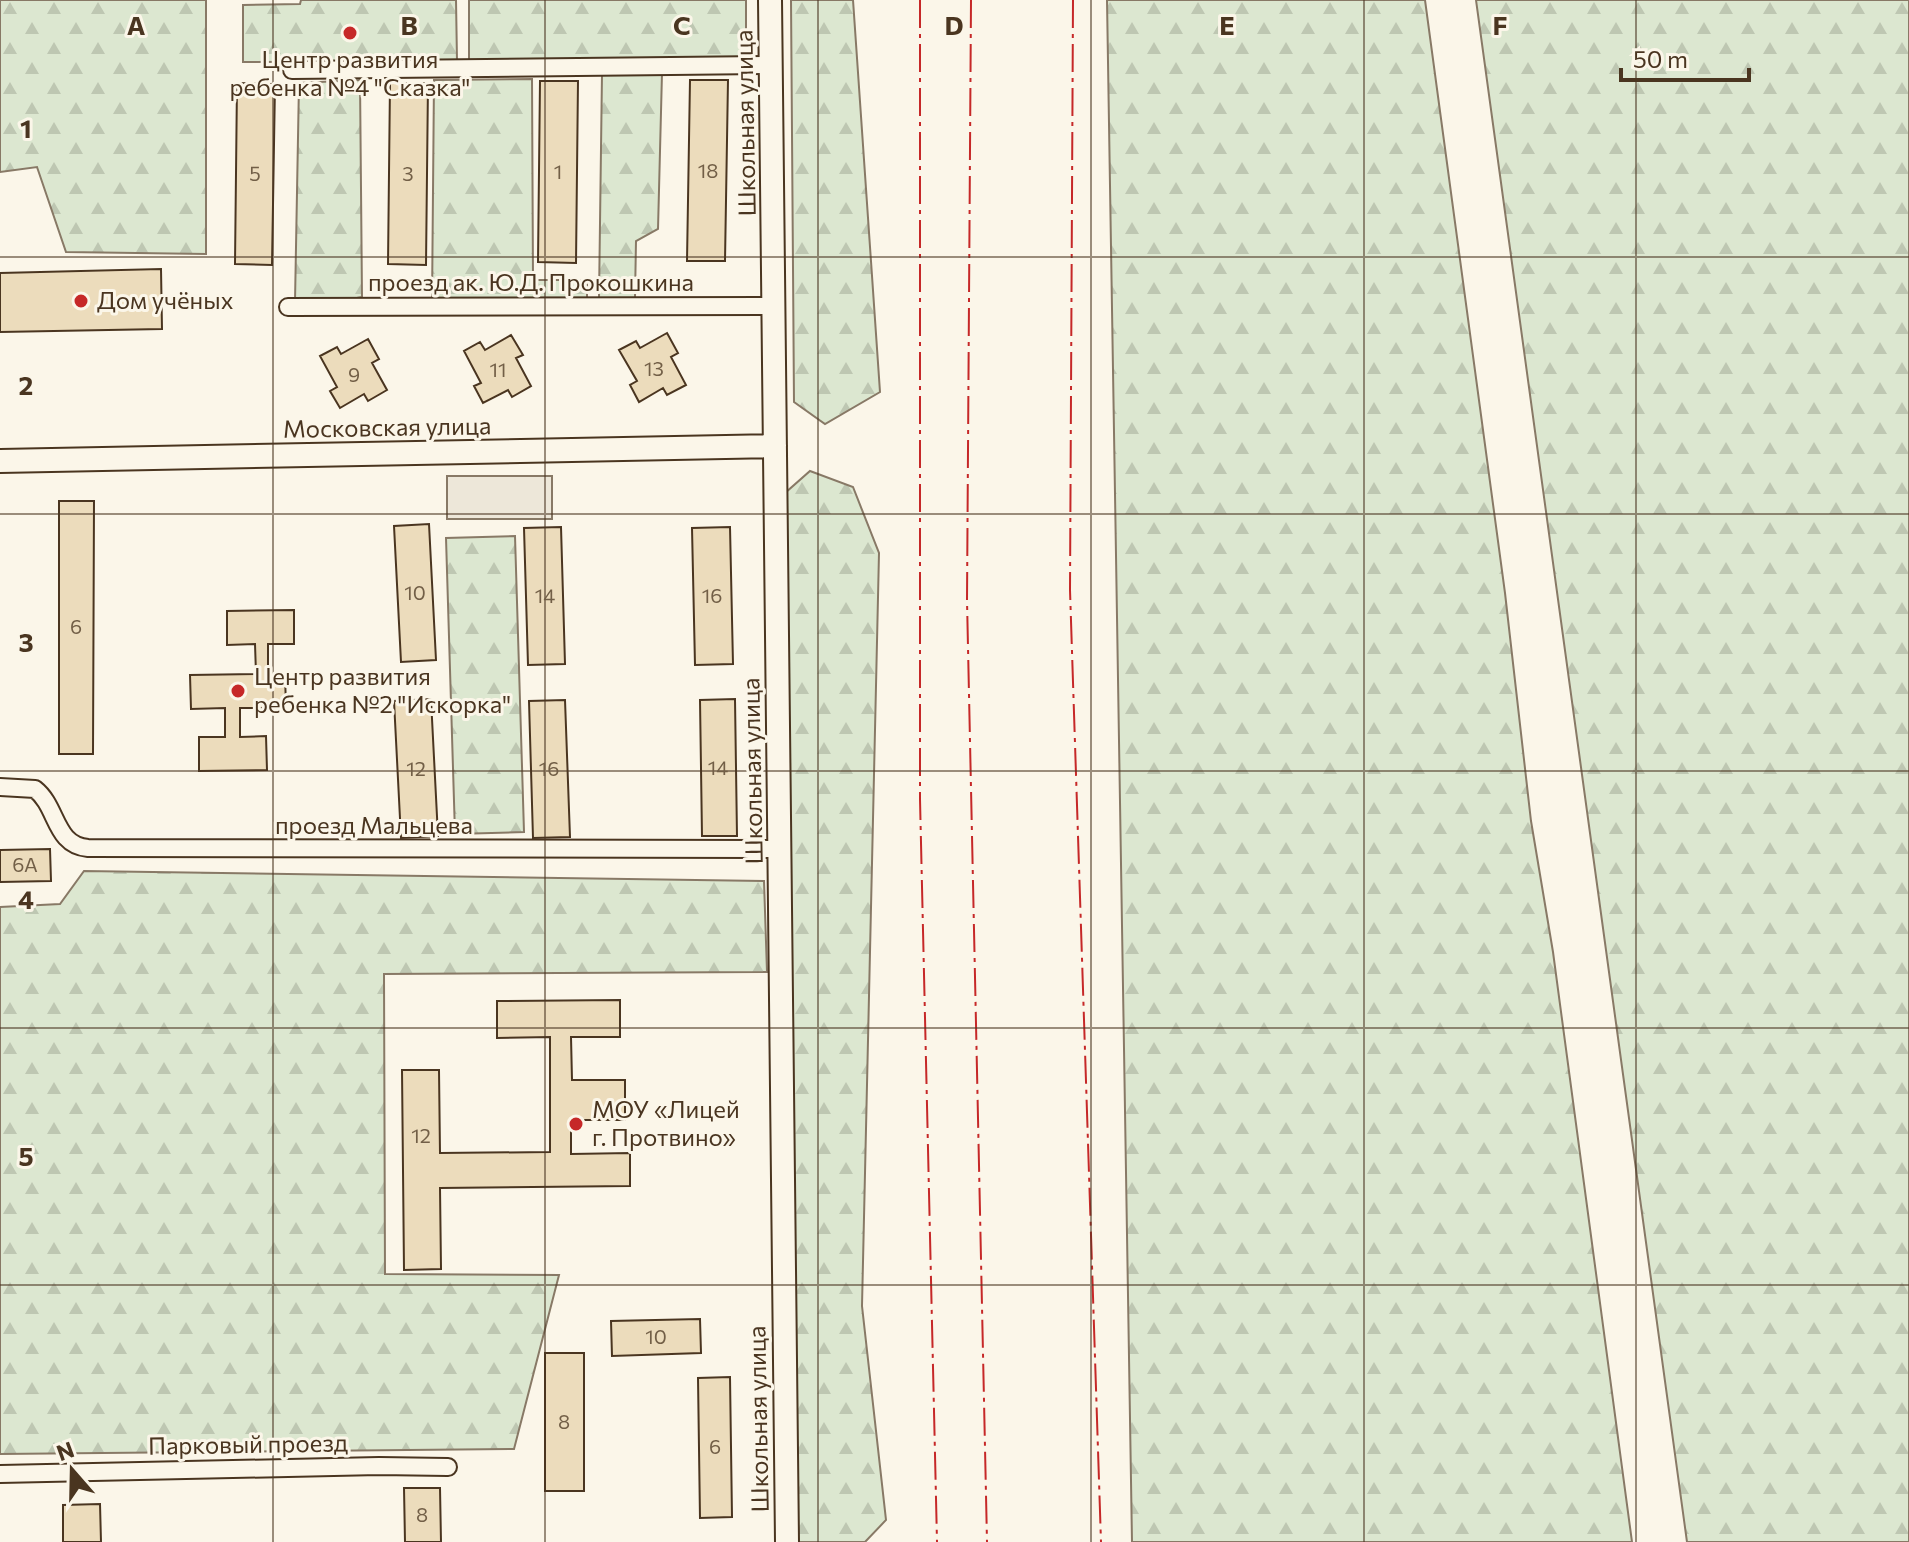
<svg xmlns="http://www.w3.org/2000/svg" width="1909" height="1542" font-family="Commissioner,sans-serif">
  <defs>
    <pattern id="forest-firs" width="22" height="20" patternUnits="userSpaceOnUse" patternTransform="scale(2)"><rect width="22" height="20" fill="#dce7d0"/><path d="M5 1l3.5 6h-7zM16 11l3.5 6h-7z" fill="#bec7b2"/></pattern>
  </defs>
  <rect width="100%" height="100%" fill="#fbf6e9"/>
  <!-- forest -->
  <path fill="url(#forest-firs)" stroke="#887966" stroke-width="2" d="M0 0H206V254L66 252 37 167 0 172Z
    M301 0H456L457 61 243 62V5L300 4Z
    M469 0H746V61L469 65Z
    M791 0H853L880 392 825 424 794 402Z
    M1107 0H1425L1505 593 1531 821 1553 952 1632 1542H1132Z
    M1476 0H1909V1542H1687Z
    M662 73 658 229 636 241 635 298H599L602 74Z
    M532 79 533 280H587V304H432L434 80Z
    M360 80 362 297 335 302H295L299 83Z
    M810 471 853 487 879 553 862 1306 886 1520 865 1542H793L776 501Z
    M515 536 524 832 455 834 446 538Z
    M84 871 764 881 767 972 384 974 385 1274 559 1275 514 1449 0 1454V907L60 904Z"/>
  <!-- parking -->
  <path fill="#ede7d9" stroke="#887966" stroke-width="2" d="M447 476H552V519H447Z"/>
  <!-- building -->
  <path fill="#ecdcbc" stroke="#4a3520" stroke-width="2" d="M690 80H728L725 261H687Z
    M540 81H578L576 263 538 262Z
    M237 83 275 84 272 265 235 264Z
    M390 83H428L426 265 388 264Z
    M161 269 162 329 0 332V273Z
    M667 333 678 353 671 357 686 385 667 395 663 388 639 402 630 385 637 381 619 350 636 341 640 348Z
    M511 335 523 355 516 358 531 386 512 397 508 390 483 403 474 386 481 383 464 351 480 342 485 350Z
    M368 339 379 359 372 363 387 390 368 401 364 394 340 408 330 391 337 387 320 356 337 347 341 354Z
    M59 501H94L93 754H59Z
    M429 524 436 660 401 662 394 526Z
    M561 527 565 664 528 665 524 528Z
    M730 527 733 664 695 665 692 528Z
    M294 610V644H268V674H285L286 708H240V737L266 736 267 770 199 771V737H225V708L191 709 190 675 256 674 255 644 227 645V611Z
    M431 699 438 836 401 838 394 701Z
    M735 699 737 836H702L700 700Z
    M565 700 570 837 533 838 529 701Z
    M50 849 51 881 0 882V850Z
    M620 1000V1037H571L572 1080H625V1120H571V1154L630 1153V1186L440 1188 441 1269 404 1270 402 1070H439L440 1153 550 1152V1037L497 1038V1001Z
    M700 1319 701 1353 612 1356 611 1321Z
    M545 1353H584V1491H545Z
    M730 1377 732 1517 700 1518 698 1378Z
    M404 1488H440L441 1542H405Z
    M100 1504 101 1542H63V1505Z"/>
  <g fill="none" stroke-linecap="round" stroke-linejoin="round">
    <defs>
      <path id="street" d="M292 70 771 65
        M288 307 774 306
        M0 787 35 789C58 807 54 845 88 848L779 849
        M0 1474 379 1466 448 1467"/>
      <path id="secondary" d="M770 0 787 1542
        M0 461 775 446"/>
    </defs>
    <!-- street casing -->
    <use href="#street" stroke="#4a3520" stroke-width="20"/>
    <!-- secondary casing -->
    <use href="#secondary" stroke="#4a3520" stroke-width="26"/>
    <!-- street -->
    <use href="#street" stroke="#fbf6e9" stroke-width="16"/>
    <!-- secondary -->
    <use href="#secondary" stroke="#fbf6e9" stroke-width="22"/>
    <!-- power -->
    <path stroke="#c62828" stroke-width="2" stroke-dasharray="28 6 4 6" stroke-linecap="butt" d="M920 0V799L937 1542
      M971 0 967 600 987 1542
      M1073 0 1070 590 1101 1542"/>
  </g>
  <!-- grid -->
  <path fill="none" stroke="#4a3520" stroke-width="2" stroke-opacity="0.55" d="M273 0V1542M545 0V1542M818 0V1542M1091 0V1542M1364 0V1542M1636 0V1542M0 257H1909M0 514H1909M0 771H1909M0 1028H1909M0 1285H1909"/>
  <!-- markers -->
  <g fill="#c62828" stroke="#fbf6e9" stroke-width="3">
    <circle cx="350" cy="33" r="8"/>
    <circle cx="81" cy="301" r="8"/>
    <circle cx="238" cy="691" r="8"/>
    <circle cx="576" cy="1124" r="8"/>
  </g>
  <g text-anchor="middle" stroke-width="6" stroke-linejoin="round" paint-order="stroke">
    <!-- number labels -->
    <g font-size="20" fill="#725f47">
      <text x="708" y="178">18</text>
      <text x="558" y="179">1</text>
      <text x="255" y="181">5</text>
      <text x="408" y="181">3</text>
      <text x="654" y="376">13</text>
      <text x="498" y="377">11</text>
      <text x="354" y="382">9</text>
      <text x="415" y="600">10</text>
      <text x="545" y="603">14</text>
      <text x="712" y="603">16</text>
      <text x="76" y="634">6</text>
      <text x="718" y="775">14</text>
      <text x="416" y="776">12</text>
      <text x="549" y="776">16</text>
      <text x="25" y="872">6А</text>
      <text x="421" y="1143">12</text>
      <text x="656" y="1344">10</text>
      <text x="564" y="1429">8</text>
      <text x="715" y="1454">6</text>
      <text x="422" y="1522">8</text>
    </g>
    <!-- poi labels -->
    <g font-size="24" fill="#4a3520" stroke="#fbf6e9" text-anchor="start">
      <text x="350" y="68" text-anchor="middle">Центр развития<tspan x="350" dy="28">ребенка №4 "Сказка"</tspan></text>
      <text x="97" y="309">Дом учёных</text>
      <text x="254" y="685">Центр развития<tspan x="254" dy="28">ребенка №2 "Искорка"</tspan></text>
      <text x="592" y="1118">МОУ «Лицей<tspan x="592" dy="28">г. Протвино»</tspan></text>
    </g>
    <!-- street labels -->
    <g font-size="24" fill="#4a3520" stroke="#fbf6e9">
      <text transform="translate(746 123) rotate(-91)" y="8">Школьная улица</text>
      <text x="531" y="291">проезд ак. Ю.Д. Прокошкина</text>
      <text transform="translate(387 428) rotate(-1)" y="8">Московская улица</text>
      <text transform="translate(753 771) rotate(-91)" y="8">Школьная улица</text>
      <text x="374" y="834">проезд Мальцева</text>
      <text transform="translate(759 1419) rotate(-91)" y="8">Школьная улица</text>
      <text transform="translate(248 1445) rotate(-1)" y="8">Парковый проезд</text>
    </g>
  </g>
  <g font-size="26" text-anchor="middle" font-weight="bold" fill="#4a3520" stroke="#fbf6e9" stroke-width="6" stroke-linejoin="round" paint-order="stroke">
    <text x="136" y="35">A</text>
    <text x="409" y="35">B</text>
    <text x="682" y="35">C</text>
    <text x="954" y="35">D</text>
    <text x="1227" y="35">E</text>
    <text x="1500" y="35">F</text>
    <text x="26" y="138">1</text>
    <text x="26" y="395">2</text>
    <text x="26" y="652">3</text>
    <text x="26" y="909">4</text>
    <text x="26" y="1166">5</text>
  </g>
  <!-- north arrow -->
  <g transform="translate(72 1470) rotate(340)" stroke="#fbf6e9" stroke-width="6" paint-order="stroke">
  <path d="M0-6L14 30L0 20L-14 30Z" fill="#4a3520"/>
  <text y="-12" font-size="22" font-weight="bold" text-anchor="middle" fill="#4a3520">N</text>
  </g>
  <!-- scale -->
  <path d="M1621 68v12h128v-12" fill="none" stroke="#4a3520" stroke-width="4"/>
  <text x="1633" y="68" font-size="24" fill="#4a3520" stroke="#fbf6e9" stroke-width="6" paint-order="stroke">50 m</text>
</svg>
